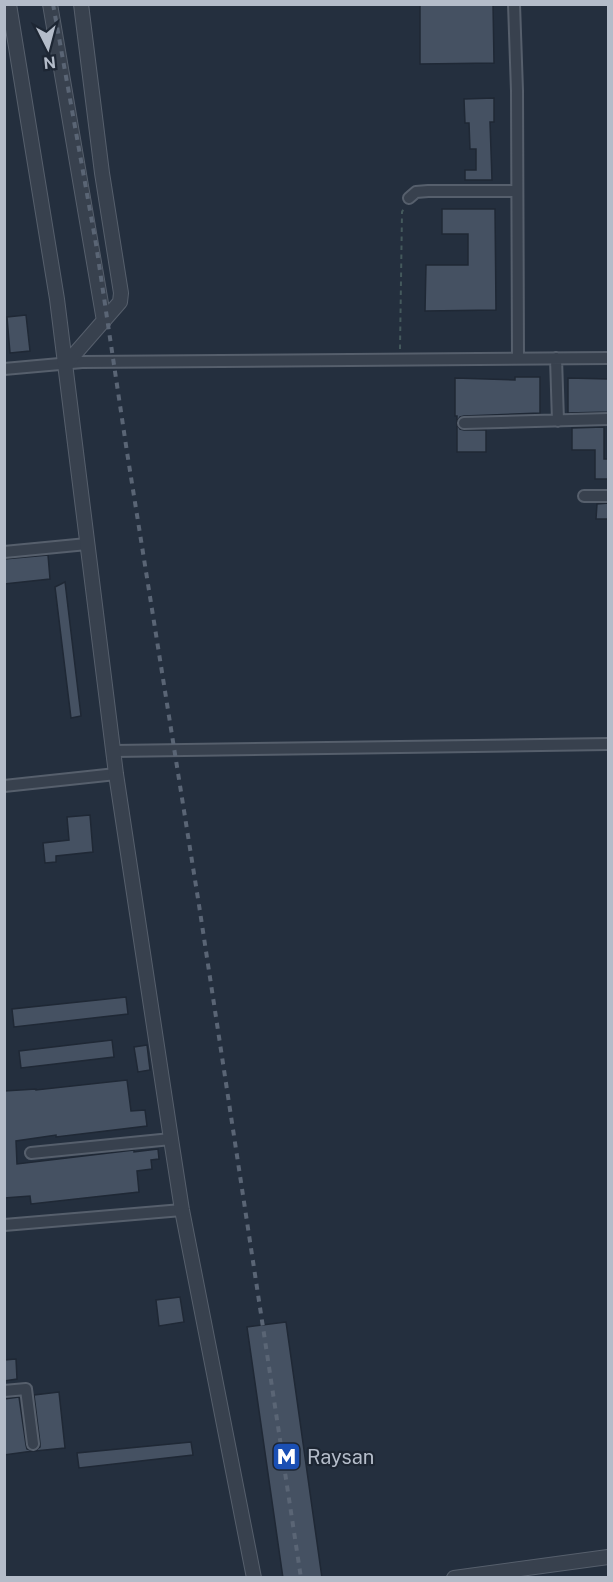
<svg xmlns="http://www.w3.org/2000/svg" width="613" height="1582" font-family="'Public Sans',sans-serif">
  <rect width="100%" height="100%" fill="#242f3e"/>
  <!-- building -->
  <path fill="#455162" stroke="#1f2835" stroke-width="1.5" d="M420 4H493L494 63 420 64Z
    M494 98V122H490L492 180H465V170H476V149H470L469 123H465L464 99Z
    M442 209H495L496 310 425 311 426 265H468V234H442Z
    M26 315 30 351 10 353 7 317Z
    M515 377H540V413L464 416 460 417 457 422V416H455V378L515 380Z
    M568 378 609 379V412L568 413Z
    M457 424 460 429 464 430H486V452H457Z
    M604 427V459H609V479H595V450H572V428Z
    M609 503V519H596L597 504Z
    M48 555 50 579 4 584V559Z
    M65 582 81 716 71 718 55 587Z
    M90 815 93 852 56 856V862L45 863 43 843 69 840 67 817Z
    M126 997 128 1014 14 1027 12 1009Z
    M112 1040 114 1057 21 1068 19 1051Z
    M147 1045 150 1070 138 1072 134 1047Z
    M127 1080 131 1111 145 1110 147 1126 56 1137V1135L16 1141 17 1164 134 1150V1152L158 1149 159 1159 151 1160 152 1169 137 1171 139 1192 31 1204 30 1196 4 1198V1091L36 1089V1090Z
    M180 1297 184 1322 159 1326 156 1300Z
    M286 1322 322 1578H283L247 1327Z
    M16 1359 17 1379 4 1381V1360Z
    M59 1392 65 1448 35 1451 40 1447V1443L34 1395Z
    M19 1397 26 1445 27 1449 33 1451 4 1455V1399Z
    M191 1442 193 1455 79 1468 77 1453Z"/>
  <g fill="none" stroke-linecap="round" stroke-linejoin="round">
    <defs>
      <path id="minor" d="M514 4 517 91 518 358
        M409 198 416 192 428 191H517
        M556 358 558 421
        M4 369 82 362 608 358
        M464 423 608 419
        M584 496H608
        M4 552 87 544
        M114 751 608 744
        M4 786 116 774
        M31 1153 171 1139
        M4 1225 182 1210
        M4 1391 26 1389 33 1444"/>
      <path id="tertiary" d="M9 4 57 299 116 774 171 1139 182 1210 254 1578
        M50 4 104 321
        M66 364 120 302 121 293 102 173 81 4
        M454 1578 608 1557"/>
    </defs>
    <!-- minor casing -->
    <use href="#minor" stroke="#565f6c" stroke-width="14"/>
    <!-- tertiary casing -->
    <use href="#tertiary" stroke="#565f6c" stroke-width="16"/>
    <!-- path -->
    <path stroke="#44595c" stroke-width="2" stroke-dasharray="4.5 4.5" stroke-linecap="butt" d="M400 349 402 212 404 208"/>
    <!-- minor -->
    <use href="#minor" stroke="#38414e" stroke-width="10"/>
    <!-- tertiary -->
    <use href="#tertiary" stroke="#38414e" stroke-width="14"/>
    <!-- rail -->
    <path stroke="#5a6575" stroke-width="4" stroke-dasharray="6 6" stroke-linecap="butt" d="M53 4 96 244 127 452 199 905 301 1578"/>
  </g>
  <!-- icons -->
  <defs>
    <symbol id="metro-square" viewBox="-11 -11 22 22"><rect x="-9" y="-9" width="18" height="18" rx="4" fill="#1a4fb4" stroke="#1d2633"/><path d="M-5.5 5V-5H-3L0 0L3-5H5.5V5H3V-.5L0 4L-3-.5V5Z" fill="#fff"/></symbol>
  </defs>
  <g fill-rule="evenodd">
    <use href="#metro-square" x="270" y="1440" width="33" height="33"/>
  </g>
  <g text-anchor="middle" stroke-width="4.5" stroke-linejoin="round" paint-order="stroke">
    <!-- poi labels -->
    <g font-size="20" fill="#b4bcc9" stroke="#1d2633" text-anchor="start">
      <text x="307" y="1464">Raysan</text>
    </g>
  </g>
  <!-- border -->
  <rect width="613" height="1582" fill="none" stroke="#b4bcc9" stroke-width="12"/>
  <!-- north arrow -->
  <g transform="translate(48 48) rotate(174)" stroke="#1d2633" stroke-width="4.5" paint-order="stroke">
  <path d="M0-4.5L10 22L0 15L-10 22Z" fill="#b4bcc9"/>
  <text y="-9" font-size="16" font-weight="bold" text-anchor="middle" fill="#b4bcc9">N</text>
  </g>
</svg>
